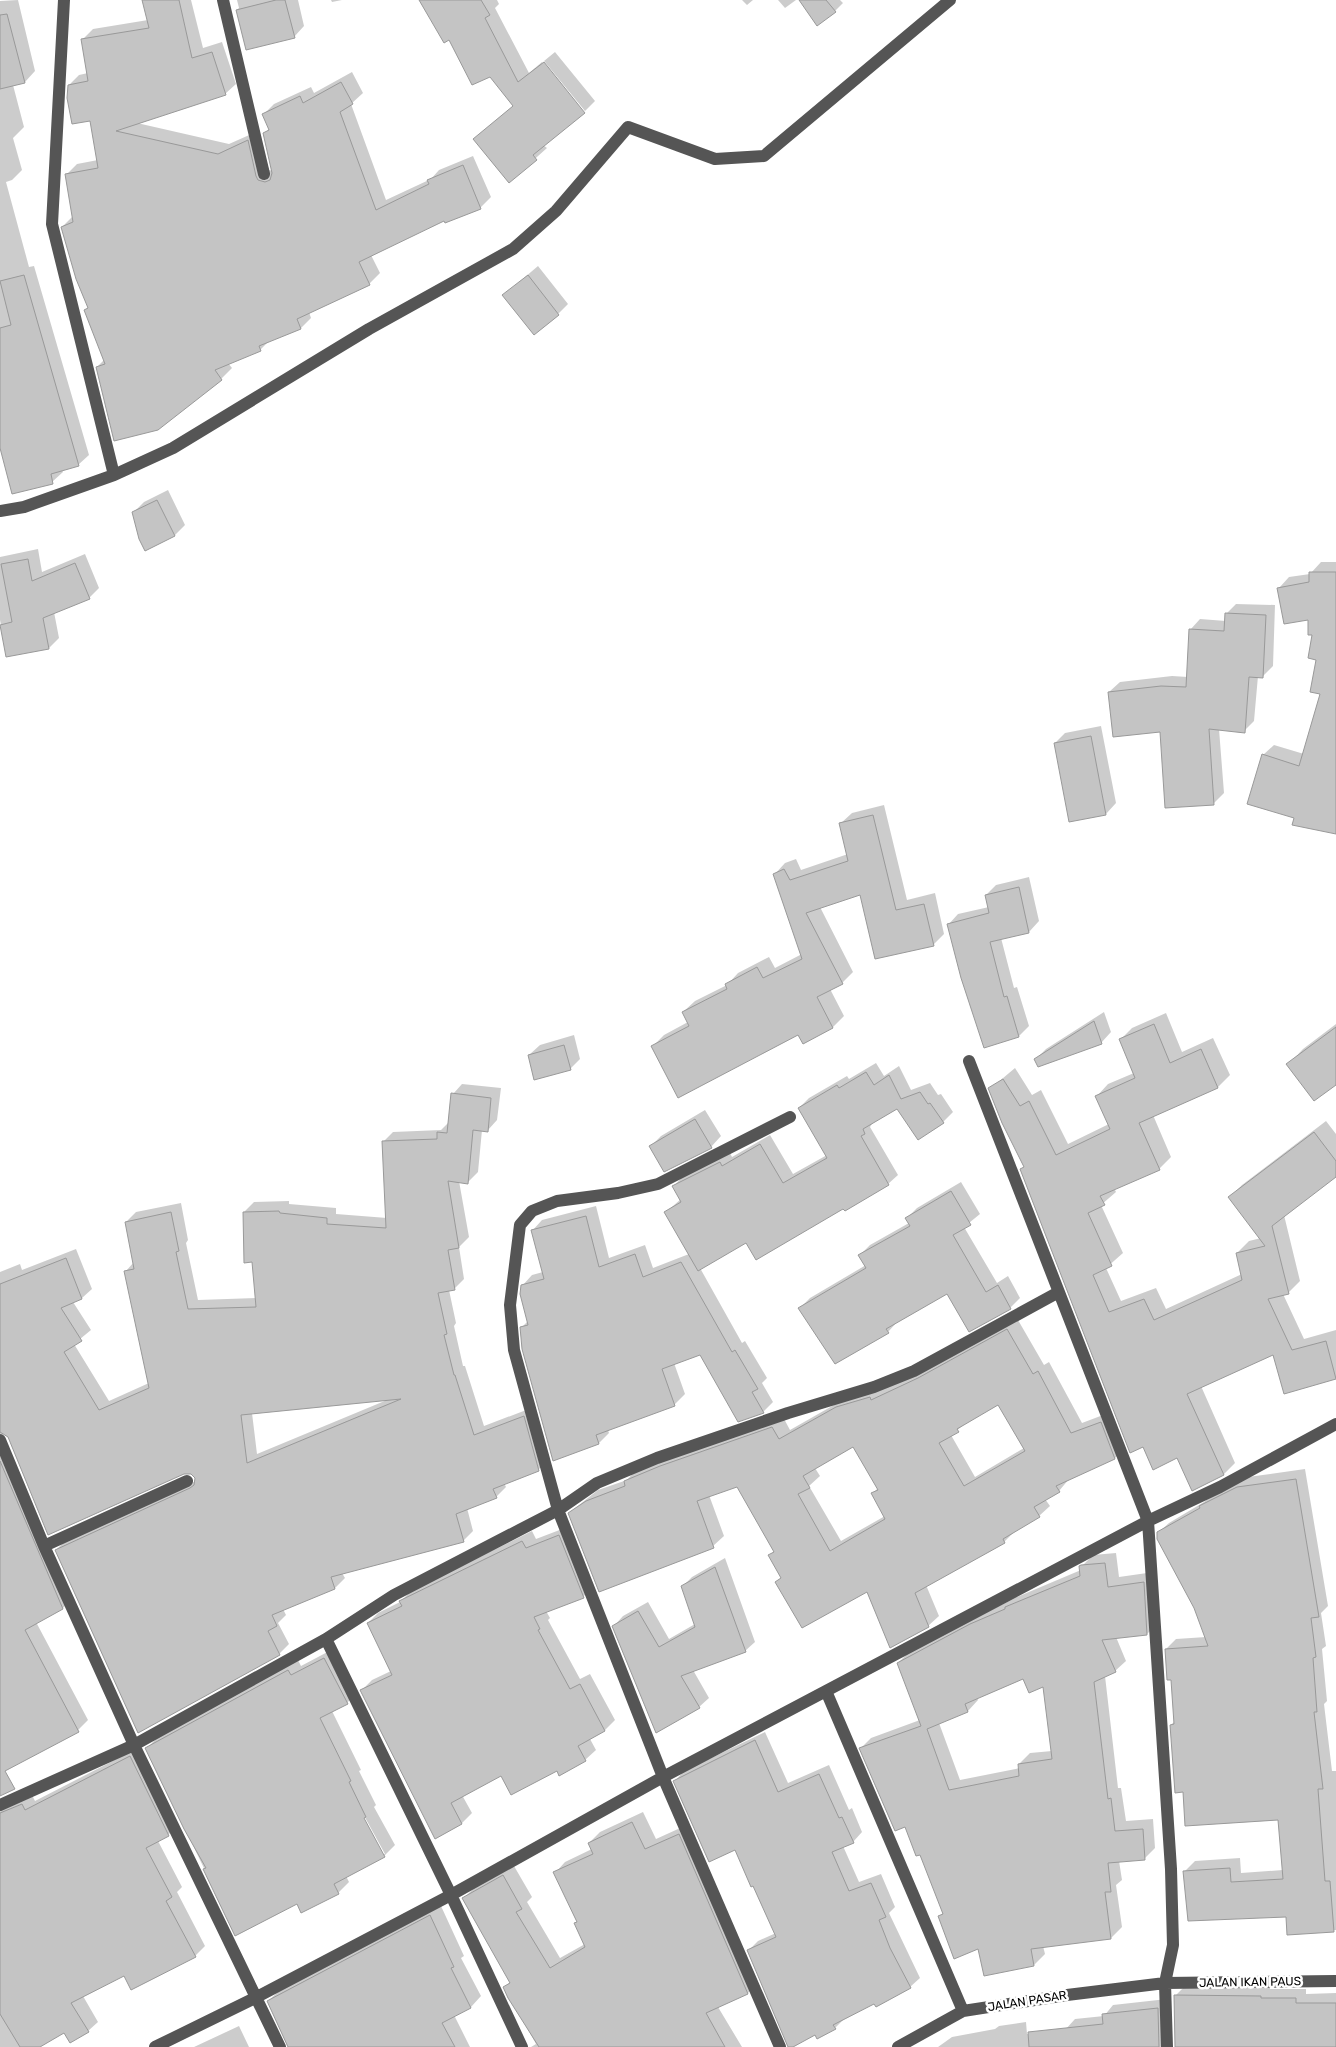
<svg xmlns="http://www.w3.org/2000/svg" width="1336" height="2047" font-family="Rubik,sans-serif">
  <rect width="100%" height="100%" fill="#fff"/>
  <!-- shadow -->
  <path fill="#0003" fill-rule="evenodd" d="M18 0 35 71 25 82 13 85 24 127 13 138 22 170 12 180 6 182 29 267 34 266 89 455 78 465 62 470 63 472 52 482 0 443V1Z
    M143 0H191L203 48 222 42 236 84 225 94 137 123 229 144 258 131 269 170 273 171 264 134 270 128 263 115 274 104 311 87 314 93 352 72 363 93 351 104 386 200 431 179 439 170 473 156 491 197 480 208 445 219 371 255 380 273 369 284 309 312 311 318 301 328 269 341 260 350 228 363 232 368 221 379 97 367 105 359 85 310 89 307 62 227 73 216 66 175 77 164 98 160 91 120 69 85 79 75 88 73 82 40 93 29 148 20Z
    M237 0H298L304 26 294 37 237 10 239 8Z
    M331 0H342L332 2Z
    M420 0H497L499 4 495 8 529 73 542 62 583 112 543 145 547 148 509 182 478 136 514 105 490 75 450 38Z
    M742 0H753L747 5Z
    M778 0H796L785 8Z
    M801 0H840L843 3 835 11Z
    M555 52 595 101 585 111 544 61Z
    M538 266 568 304 558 314 504 295Z
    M168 490 185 525 175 535 133 513 144 502Z
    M38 549 42 572 85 554 99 588 89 598 54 612 59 638 49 648 7 656 0 620V557Z
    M1321 562H1336V831L1295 817 1263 755 1274 745 1304 754 1322 693 1318 659 1309 619 1279 588 1289 577 1310 574Z
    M1236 604 1275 605 1273 666 1263 676H1258L1254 721 1244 731 1219 729 1224 793 1213 804 1161 731 1109 692 1120 682 1172 676 1188 677 1190 630 1200 619 1226 621V614Z
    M1101 726 1116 803 1106 814 1055 743 1065 733Z
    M884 805 907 900 935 893 944 934 933 945 861 893 820 907 853 972 842 983 830 989 844 1016 833 1027 804 1042 799 1033 653 1046 664 1035 688 1022 683 1012 695 1001 727 985 738 973 769 957 775 968 802 954 774 875 785 863 796 859 801 870 848 854 840 824 852 813Z
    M1029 877 1039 921 1029 932 1001 938 1014 988 1017 987 1029 1026 1019 1036 948 925 958 914 989 907 986 895 996 885Z
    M1104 1012 1111 1032 1101 1043 1036 1059 1046 1049Z
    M1166 1013 1182 1052 1213 1038 1230 1075 1218 1087 1153 1115 1171 1157 1159 1169 1114 1188 1116 1192 1101 1205 1123 1253 1106 1268 1121 1301 1156 1288 1166 1309 1242 1274 1237 1253 1249 1241 1261 1238 1230 1197 1242 1185 1326 1121 1336 1134V1176L1284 1215 1300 1281 1288 1293 1283 1294 1304 1339 1336 1330V1378L1285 1393 1273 1353 1201 1386 1235 1463 1224 1474 1178 1457 1025 1166 990 1089 1015 1068 1032 1095 1041 1090 1068 1144 1109 1124 1097 1096 1108 1084 1134 1073 1120 1040 1132 1028Z
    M1336 1024V1083L1288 1065 1303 1049Z
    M574 1035 580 1059 570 1069 529 1055 540 1045Z
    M876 1063 884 1076 899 1066 911 1090 930 1083 938 1095 941 1094 953 1112 943 1122 898 1107 873 1122 870 1127 898 1175 888 1184 844 1207 746 1241 700 1268 742 1343 745 1341 767 1378 762 1383 773 1402 763 1412 700 1354 674 1363 685 1394 675 1404 608 1430 609 1433 599 1443 521 1328 528 1321 522 1286 532 1275 543 1272 532 1231 542 1220 596 1206 609 1258 645 1245 653 1268 689 1254 665 1213 681 1199 674 1186 683 1176 730 1153 732 1157 770 1135 793 1174 827 1155 799 1108 809 1098 847 1076 849 1079Z
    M462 1084 501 1088 497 1120 488 1130H482L478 1172 468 1182 459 1181 469 1237 459 1247 464 1279 454 1289 449 1290 456 1323 454 1326 463 1366H465L484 1426 534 1407 548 1460 538 1470 504 1483 506 1487 496 1497 467 1508 473 1531 463 1541 342 1573 345 1578 335 1588 283 1609 286 1615 278 1623 289 1644 279 1654 56 1550 66 1540 196 1481 195 1477 189 1472 9 1436 1 1431 72 1598 63 1608 36 1622 88 1720 78 1730 0 1764V1272L20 1264 22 1270 76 1249 92 1289 82 1298 73 1302 91 1330 74 1344 109 1401 149 1383 126 1271 134 1262 126 1222 136 1212 181 1203 188 1240 186 1243 198 1300 256 1298 254 1261 244 1212 254 1202 289 1201V1204L336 1208V1214L387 1218 383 1142 393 1132 441 1130 448 1123 453 1094ZM387 1400 257 1454 252 1413Z
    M705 1110 721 1136 711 1147 651 1146 661 1136Z
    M961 1182 980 1214 964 1227 997 1283 1008 1276 1020 1298 1010 1308 948 1292 898 1321 888 1332 800 1308 810 1298 866 1265 860 1255 870 1245 909 1223 907 1218 917 1208Z
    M1018 1320 1044 1365 1049 1362 1082 1423 1111 1412 1125 1448 1115 1458 1069 1479 1059 1491 1045 1499 1050 1506 1039 1516 1015 1531 1004 1542 926 1585 939 1616 928 1626 868 1590 777 1582 782 1577 770 1555 775 1550 738 1485 709 1495 724 1536 713 1546 569 1513 598 1490 627 1480 636 1470 783 1417 790 1430 848 1397ZM999 1403 1024 1448 975 1477 951 1435 966 1423ZM854 1445 878 1488 872 1494 885 1516 841 1541 809 1486 820 1476 815 1468Z
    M1305 1469 1328 1606 1321 1613 1326 1646 1322 1649 1327 1701 1324 1704 1332 1771H1336V1930L1288 1934 1287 1916 1185 1871 1195 1861 1240 1858 1241 1873 1283 1870 1279 1818 1184 1791 1171 1725 1175 1721 1172 1679 1166 1649 1176 1639 1206 1637 1195 1608 1158 1533 1169 1523 1204 1502 1211 1496 1248 1477Z
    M570 1526 593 1586 583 1597 546 1611 550 1618 548 1620 580 1679 590 1674 615 1720 605 1730 590 1739 596 1750 585 1760 557 1769 501 1775 462 1795 472 1813 462 1823 436 1838 362 1690 372 1680 391 1671 368 1623 378 1613 400 1602 411 1591 532 1531 536 1539Z
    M1116 1553 1119 1577 1154 1572 1158 1623 1147 1634 1116 1637 1126 1661 1115 1671 1105 1676 1118 1788H1121L1126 1821 1153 1819 1155 1848 1144 1859 1119 1861 1122 1880 1116 1885 1122 1927 1111 1938 1043 1946 1045 1954 1034 1965 979 1948 939 1917 944 1912 920 1853 861 1748 871 1738 920 1720 898 1663 909 1652 1017 1597 1081 1570V1567L1093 1555ZM1024 1678 1044 1685 1052 1751 1030 1753 1019 1764 1020 1768 960 1780 939 1723 968 1711 978 1700 977 1697Z
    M725 1558 755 1642 745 1651 693 1670 709 1698 699 1707 614 1626 623 1616 648 1602 669 1639 695 1624 682 1587 692 1577Z
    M335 1648 357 1692 347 1703 332 1711 361 1770 359 1771 376 1805 374 1807 395 1845 384 1856 346 1876 349 1882 338 1893 297 1903 236 1934 146 1749 157 1738 298 1660 301 1666ZM362 1812 385 1854H382L360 1813Z
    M765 1732 788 1783 829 1765 849 1810 852 1808 862 1832 853 1842 843 1846 859 1882 881 1874 895 1907 889 1913 920 1978 910 1987 874 2002 844 2019 835 2028 816 2034 790 2047 748 1951 758 1941 776 1933 735 1849 675 1781 684 1771Z
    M140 1747 178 1825 168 1835 158 1841 182 1887 177 1892 205 1946 195 1956 124 1974 83 1996 98 2022 88 2031H64L35 2047H0V1807L32 1795 35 1801Z
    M643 1812 656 1839 689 1824 758 1983 748 1993 718 2007 742 2047H531L536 2044 505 1987 511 1981 463 1899 474 1888 514 1866 532 1897 527 1902 560 1958 585 1944 578 1921 555 1873 565 1862 592 1849 589 1843 600 1832Z
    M441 1906 464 1956 461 1958 481 1996 471 2007 454 2015 470 2047H288L268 2001 279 1991Z
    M1185 1986H1270V1989H1306V1994L1336 1993V2047H1176L1175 1996Z
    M1167 1999 1166 2047H938L952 2037 995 2029 999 2026 1026 2022 1027 2034 1065 2030 1075 2019 1104 2016 1113 2005Z
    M239 2026 249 2047H194Z"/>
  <!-- building -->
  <path fill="#c4c4c4" stroke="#999" fill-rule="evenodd" d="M142 0H179L192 58 212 52 226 95 116 131 218 154 248 140 256 176 258 180 265 182 270 180 272 173 263 133 269 130 262 114 300 96 303 103 341 82 353 104 340 112 376 210 429 184 427 180 463 165 481 209 445 223 444 221 359 262 370 285 297 319 301 329 259 346 261 351 215 370 222 380 158 430 114 441 96 367 105 364 84 310 88 308 76 279 61 227 73 222 65 174 98 168 90 121 72 124 67 98 68 85 88 81 81 39 149 28Z
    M276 0H285L295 38 246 50 236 10Z
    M419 0H481L490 15 485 18 518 82 544 62 585 113 533 155 537 160 509 183 473 139 513 106 490 77 472 85 449 40 444 43Z
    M799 0H826L836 12 817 26Z
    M7 14 25 83 0 89V15Z
    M24 275 79 466 51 474 53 484 12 494 0 448V328L11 325 0 281Z
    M528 275 559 315 534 335 502 295Z
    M157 500 175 536 145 551 139 539 132 512Z
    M28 559 32 581 75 563 90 599 43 618 49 649 6 657 0 625 12 622 1 564Z
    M1309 572H1336V834L1292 825 1294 818 1247 804 1262 754 1299 766 1320 694 1310 692 1316 660 1308 658 1312 635H1308V620L1284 624 1277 588 1309 582Z
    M1225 613 1266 615 1263 678 1249 677 1245 733 1209 729 1214 805 1165 808 1160 732 1113 737 1108 692 1161 686 1186 687 1189 629 1224 631Z
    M1091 736 1106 815 1069 822 1054 743Z
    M873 815 896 910 924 904 934 946 875 959 860 895 806 913 843 984 817 997 833 1028 803 1044 798 1035 678 1098 651 1046 689 1026 682 1012 727 989 725 984 757 967 763 978 802 959 773 874 784 869 790 880 848 861 839 823Z
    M1019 887 1029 933 990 942 1004 997 1007 996 1019 1037 984 1048 961 978 947 924 989 913 985 895Z
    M1094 1021 1102 1044 1038 1067 1034 1059Z
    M1154 1024 1170 1063 1201 1049 1218 1088 1139 1123 1160 1170 1100 1196 1105 1205 1088 1213 1112 1266 1093 1275 1109 1312 1144 1299 1154 1320 1242 1280 1236 1253 1265 1246 1228 1197 1314 1132 1336 1161V1177L1272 1226 1289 1294 1268 1299 1292 1350 1326 1341 1336 1379 1284 1394 1273 1355 1187 1394 1224 1475 1192 1491 1177 1458 1153 1470 1143 1447 1130 1453 1020 1169 1024 1167 1002 1123 988 1088 1003 1079 1020 1106 1029 1101 1056 1155 1110 1129 1095 1096 1135 1078 1119 1039Z
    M1336 1027V1085L1314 1101 1286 1064Z
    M564 1045 571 1070 534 1080 528 1055Z
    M866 1072 874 1085 889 1075 901 1099 920 1092 928 1104 930 1103 944 1123 918 1140 897 1109 863 1129 865 1134 861 1136 889 1185 845 1211 843 1209 756 1260 746 1243 698 1271 664 1212 681 1202 672 1186 720 1162 722 1166 760 1144 783 1183 827 1158 798 1108 837 1085 839 1088Z
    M451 1093 491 1098 488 1132 473 1130 468 1184 448 1181 459 1248 448 1250 455 1290 438 1293 447 1334 444 1335 454 1375H455L474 1435 524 1416 539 1471 493 1489 497 1498 456 1514 464 1542 331 1577 335 1589 272 1615 277 1626 268 1631 280 1655 138 1733 55 1550 190 1488 194 1485 195 1478 191 1474H184L48 1535 8 1437 0 1432V1284L66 1258 82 1299 61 1308 82 1341 64 1352 99 1410 149 1388 124 1271 134 1269 125 1222 171 1212 179 1251 176 1252 188 1309 256 1307 252 1262 244 1263 243 1212 279 1211 280 1213 327 1218V1224L386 1228 382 1141 437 1139V1132L447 1133ZM401 1399 247 1463 241 1415Z
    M695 1119 712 1148 664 1172 649 1146Z
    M951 1191 971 1225 953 1235 986 1292 998 1285 1011 1309 969 1332 947 1294 886 1329 889 1333 835 1364 798 1308 866 1268 858 1255 910 1226 905 1218Z
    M586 1216 599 1267 635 1254 643 1277 681 1262 732 1352 735 1350 758 1389 752 1392 764 1413 738 1422 700 1355 662 1369 675 1406 596 1435 599 1444 553 1461 522 1349 520 1327 528 1325 520 1294 521 1285 544 1279 531 1230Z
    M1007 1329 1033 1374 1038 1371 1071 1433 1101 1422 1115 1459 1056 1486 1060 1492 1034 1507 1040 1517 1003 1539 1005 1543 915 1593 929 1627 890 1648 867 1592 802 1628 775 1582 781 1578 768 1555 774 1552 737 1487 697 1501 714 1548 599 1592 568 1513 586 1501 625 1486 624 1481 660 1466 772 1427 779 1439 836 1407 870 1397 871 1400 918 1378ZM998 1405 1025 1451 964 1486 939 1443 959 1432 957 1429ZM853 1447 878 1490 871 1493 885 1519 830 1551 798 1494 810 1488 803 1476Z
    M0 1461 63 1609 25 1630 79 1732 5 1771 15 1789 0 1796Z
    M1296 1479 1319 1617 1311 1618 1316 1657 1313 1658 1317 1712H1314L1323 1789H1318L1325 1881H1330L1334 1932 1287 1935 1286 1917 1188 1921 1183 1871 1230 1868 1231 1882 1283 1879 1278 1820 1185 1826 1183 1792 1175 1793 1170 1725 1174 1724 1171 1680H1167L1165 1649 1208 1646 1194 1608 1157 1539V1532L1200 1508 1199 1506 1237 1487Z
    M559 1535 584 1598 534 1617 540 1629 538 1630 570 1689 580 1684 605 1731 578 1746 586 1761 559 1776 557 1771 511 1795 501 1776 451 1803 462 1824 435 1839 360 1690 392 1675 367 1623 402 1606 399 1601 522 1541 526 1548Z
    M1105 1563 1108 1587 1144 1582 1147 1635 1102 1640 1116 1672 1094 1682 1108 1799 1111 1798 1115 1831 1143 1829 1145 1860 1108 1863 1111 1892H1105L1111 1939 1031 1949 1034 1966 984 1976 978 1949 954 1959 938 1916 943 1914 920 1855 916 1856 905 1827 895 1831 859 1748 921 1726 897 1663 970 1624 1005 1609V1607L1080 1576 1079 1566 1081 1565ZM1023 1679 1029 1693 1043 1687 1052 1759 1018 1764 1019 1776 949 1790 927 1729 968 1712 965 1704Z
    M715 1567 746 1652 681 1676 700 1708 656 1733 612 1626 638 1611 659 1647 695 1627 681 1586Z
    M324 1658 348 1704 320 1718 351 1781 349 1782 366 1817 364 1818 385 1857 334 1884 339 1894 301 1913 297 1904 235 1936 203 1869 206 1868 184 1829 145 1748 288 1670 291 1675Z
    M755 1740 778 1792 819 1774 839 1818 842 1817 854 1843 832 1852 849 1891 871 1883 886 1917 879 1920 890 1948 911 1988 876 2007 874 2004 833 2025 836 2029 817 2039 815 2035 793 2047H788L747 1950 776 1937 753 1886 751 1887 735 1850 709 1862 673 1781Z
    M130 1756 169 1836 146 1848 172 1897 166 1901 196 1957 131 1990 124 1976 71 2003 89 2032 70 2043 64 2033 40 2047H20L0 2014V1813L22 1804 25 1810Z
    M632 1822 645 1849 679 1834 748 1994 706 2013 725 2047H539L508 1998 503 1987 510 1983 462 1898 503 1875 522 1909 516 1912 550 1968 585 1947 574 1923 577 1922 553 1872 593 1854 588 1843Z
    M430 1915 454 1967 451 1968 471 2008 442 2023 455 2047H288L267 2001Z
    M1174 1995 1261 1996V1998H1296V2003H1336V2047H1175Z
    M1158 2008 1159 2047H1029L1028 2032 1103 2024 1102 2014Z"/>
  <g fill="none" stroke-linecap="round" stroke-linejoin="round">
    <!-- minor -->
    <path stroke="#555" stroke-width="12" d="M64 0 52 224 114 475
      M223 0 264 174
      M0 511 24 507 114 475 173 448 369 329 513 249 556 211 628 127 715 159 764 156 950 0
      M969 1061 1148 1521 1171 1869 1173 1945 1165 1983 1167 2047
      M0 1440 44 1546 134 1745 326 1639 394 1595 558 1510 597 1483 657 1458 788 1413 874 1387 914 1371 1057 1293
      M44 1546 187 1481
      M326 1639 451 1895 522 2047
      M826 1691 963 2011
      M0 1805 134 1745 280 2047
      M155 2047 255 1998 451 1895 663 1777 1148 1521 1220 1487 1336 1424
      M780 2047 663 1777 558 1510 514 1350 510 1305 520 1225 532 1211 557 1201 618 1193 658 1184 790 1117
      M898 2047 963 2011 1067 1995 1165 1983 1336 1981"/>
  </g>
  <g text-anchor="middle" stroke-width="5" stroke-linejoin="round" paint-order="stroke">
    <!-- street labels -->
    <g font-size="12" fill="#000" stroke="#fff">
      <text transform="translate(1250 1982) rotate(-1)" y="4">JALAN IKAN PAUS</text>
      <text transform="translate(1027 2001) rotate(-9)" y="4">JALAN PASAR</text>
    </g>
  </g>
</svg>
